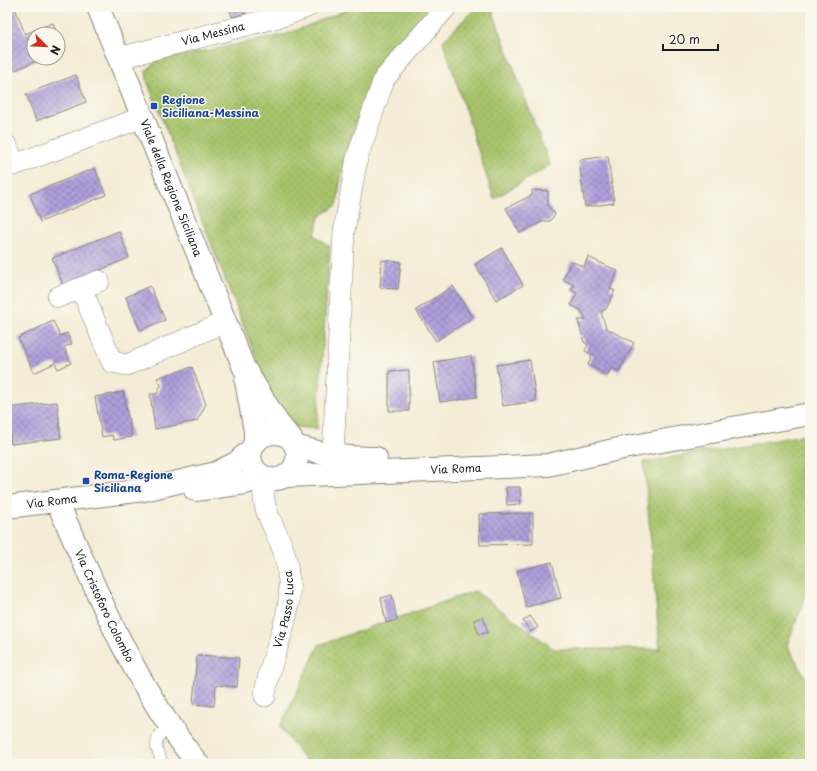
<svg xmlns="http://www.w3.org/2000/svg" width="817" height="771" font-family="'Playpen Sans',sans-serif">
  <defs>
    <pattern id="grass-dots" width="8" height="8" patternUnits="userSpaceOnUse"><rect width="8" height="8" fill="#a6c36a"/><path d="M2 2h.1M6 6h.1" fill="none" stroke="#8ea75b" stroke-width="1.8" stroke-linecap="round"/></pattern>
    <pattern id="building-cross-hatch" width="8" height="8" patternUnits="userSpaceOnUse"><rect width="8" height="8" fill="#b09fdb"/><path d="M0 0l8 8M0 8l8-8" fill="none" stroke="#8e81b1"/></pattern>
  </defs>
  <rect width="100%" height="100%" fill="#fbf7ec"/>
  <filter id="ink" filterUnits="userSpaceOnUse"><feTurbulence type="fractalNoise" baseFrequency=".025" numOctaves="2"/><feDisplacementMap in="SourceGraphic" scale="8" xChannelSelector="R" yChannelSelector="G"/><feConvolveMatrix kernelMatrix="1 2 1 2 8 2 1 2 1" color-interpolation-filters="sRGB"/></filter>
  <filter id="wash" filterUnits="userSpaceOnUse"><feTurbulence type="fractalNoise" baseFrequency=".012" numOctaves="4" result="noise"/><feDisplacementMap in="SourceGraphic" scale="16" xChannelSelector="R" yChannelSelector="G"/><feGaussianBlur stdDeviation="0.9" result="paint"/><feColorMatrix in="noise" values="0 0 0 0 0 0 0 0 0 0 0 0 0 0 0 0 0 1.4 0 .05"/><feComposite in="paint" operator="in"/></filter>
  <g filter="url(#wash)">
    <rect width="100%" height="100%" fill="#f4ecd6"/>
    <!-- grass -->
    <path fill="url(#grass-dots)" stroke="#617043" d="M354 7H433L375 76 344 156 337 205 319 217 315 235 330 247 317 429 294 427 272 398 147 81 146 71 156 61 287 34Z
      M476 7H491L550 165 494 199 443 41Z
      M810 434V585L787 645 810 685V764H308L280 727 319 645 475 591 554 649H660L644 462Z"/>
    <g id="blocks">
      <!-- building -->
      <path fill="url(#building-cross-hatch)" d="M229 7H244L246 13 232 17Z
        M15 8 25 34 53 23 57 34H34V58H43L15 70 7 51V11Z
        M58 36 64 50 58 52Z
        M76 75 86 102 36 121 26 94Z
        M608 156 614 203 585 207 579 160Z
        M95 168 106 195 40 222 30 194Z
        M532 190 548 191V206L555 214 550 221H544L520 233 506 208 532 195Z
        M119 231 129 258 63 285 52 258Z
        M502 248 523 285 496 300 475 264Z
        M588 257 618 271 610 289 615 291 606 309 601 312 606 328 634 343 619 371 612 368 607 375 588 365 592 355 585 351 588 345 584 342 578 320H586L581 310 571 305 577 293 571 290 574 285 563 280 571 261 584 267Z
        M382 260 401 262 398 289 380 288Z
        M150 286 165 320 140 330 126 297Z
        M453 286 472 318 436 341 416 310Z
        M53 321 60 336 67 333 72 344 64 347 71 363 58 369 55 363 34 373 18 338Z
        M471 356 477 397 440 402 434 362Z
        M530 360 536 401 503 406 496 365Z
        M192 367 206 404 197 421 155 429 150 394H157L161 385 157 378Z
        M409 370V411H389V371Z
        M123 392 132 437 114 440 112 435 102 437 95 397Z
        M57 402 61 438 11 444 7 408Z
        M506 487H520L521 504 507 505Z
        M533 513V544L480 545 479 514Z
        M552 562 561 598 526 607 517 571Z
        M392 595 397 620 386 623 381 598Z
        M530 616 538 627 531 632 523 621Z
        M483 617 488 632 479 635 474 620Z
        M197 655 239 658 237 687 216 685 214 706 193 704Z"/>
    </g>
  </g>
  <g filter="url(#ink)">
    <use href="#blocks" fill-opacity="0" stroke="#888479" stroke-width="1"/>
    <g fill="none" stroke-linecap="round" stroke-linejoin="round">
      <defs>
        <path id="service" d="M163 764 156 747 158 736 171 728"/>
        <g id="minor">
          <path id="s1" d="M119 58 286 15 307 7"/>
          <path d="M7 146 14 165 143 117"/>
          <path d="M81 288 112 362 127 365 225 322"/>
          <path d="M58 297 99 281"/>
          <path d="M333 455 344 231 357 158 384 79 446 7"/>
          <path id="s2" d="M265 696C269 654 296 616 288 574 287 565 286 555 282 547 275 526 255 501 268 478"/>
        </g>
        <g id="tertiary">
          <path id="s3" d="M98 7 244 368C255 385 265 403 276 420 282 430 294 439 297 450 299 460 294 472 285 476 279 480 271 480 264 477 236 463 255 422 287 436"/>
          <path d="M246 381 255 431V443"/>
          <path d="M295 446C322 454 348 459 376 458"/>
          <path id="s4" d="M287 476 548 465 623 448 810 414"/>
          <path d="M195 490 245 483 264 477"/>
          <path id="s5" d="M57 501C97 593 134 685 198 764"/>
          <path id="s6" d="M7 507 144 490 216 473 236 463 251 450"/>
        </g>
      </defs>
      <!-- service casing -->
      <use href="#service" stroke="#888479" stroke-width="12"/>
      <!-- minor casing -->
      <use href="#minor" stroke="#888479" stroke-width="22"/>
      <!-- tertiary casing -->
      <use href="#tertiary" stroke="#888479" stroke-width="24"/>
      <!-- service -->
      <use href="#service" stroke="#fff" stroke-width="11"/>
      <!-- minor -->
      <use href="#minor" stroke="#fff" stroke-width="21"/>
      <!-- tertiary -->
      <use href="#tertiary" stroke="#fff" stroke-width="22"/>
    </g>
  </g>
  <!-- markers -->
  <g fill="#1a4fb4" stroke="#fbf7ec" stroke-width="1.5">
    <rect x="150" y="102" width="8" height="8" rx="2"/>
    <rect x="82" y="477" width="8" height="8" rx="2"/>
  </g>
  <g text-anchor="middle" stroke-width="3" stroke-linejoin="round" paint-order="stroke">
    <!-- street labels -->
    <g font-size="11" fill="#1c1c1c" stroke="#fbf7ec">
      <text dy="4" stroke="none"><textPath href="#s1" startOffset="97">Via Messina</textPath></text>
      <text dy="4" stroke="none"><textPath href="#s3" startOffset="195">Viale della Regione Siciliana</textPath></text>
      <text dy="4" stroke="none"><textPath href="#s4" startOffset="169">Via Roma</textPath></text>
      <text dy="4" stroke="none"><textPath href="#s6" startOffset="45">Via Roma</textPath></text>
      <text dy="4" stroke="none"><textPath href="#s5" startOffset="115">Via Cristoforo Colombo</textPath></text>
      <text dy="4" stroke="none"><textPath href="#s2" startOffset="89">Via Passo Luca</textPath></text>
    </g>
    <!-- transit labels -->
    <g font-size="11" font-weight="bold" fill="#164399" stroke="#fbf7ec" text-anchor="start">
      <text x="162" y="104">Regione<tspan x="162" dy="13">Siciliana-Messina</tspan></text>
      <text x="94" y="479">Roma-Regione<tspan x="94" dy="13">Siciliana</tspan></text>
    </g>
  </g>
  <!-- margin -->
  <rect width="817" height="771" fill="none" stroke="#fbf7ec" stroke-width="24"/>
  <!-- north arrow -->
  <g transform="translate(46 46) rotate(114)"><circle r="19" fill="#fbf7ec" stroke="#a29f99"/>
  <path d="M0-3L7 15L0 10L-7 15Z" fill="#c8321e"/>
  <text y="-6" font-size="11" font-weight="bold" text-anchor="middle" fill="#1c1c1c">N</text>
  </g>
  <!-- scale -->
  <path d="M663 44v6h55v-6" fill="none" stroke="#1c1c1c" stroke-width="2"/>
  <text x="669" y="44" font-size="12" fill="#1c1c1c" stroke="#fbf7ec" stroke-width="3" paint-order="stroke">20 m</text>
</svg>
